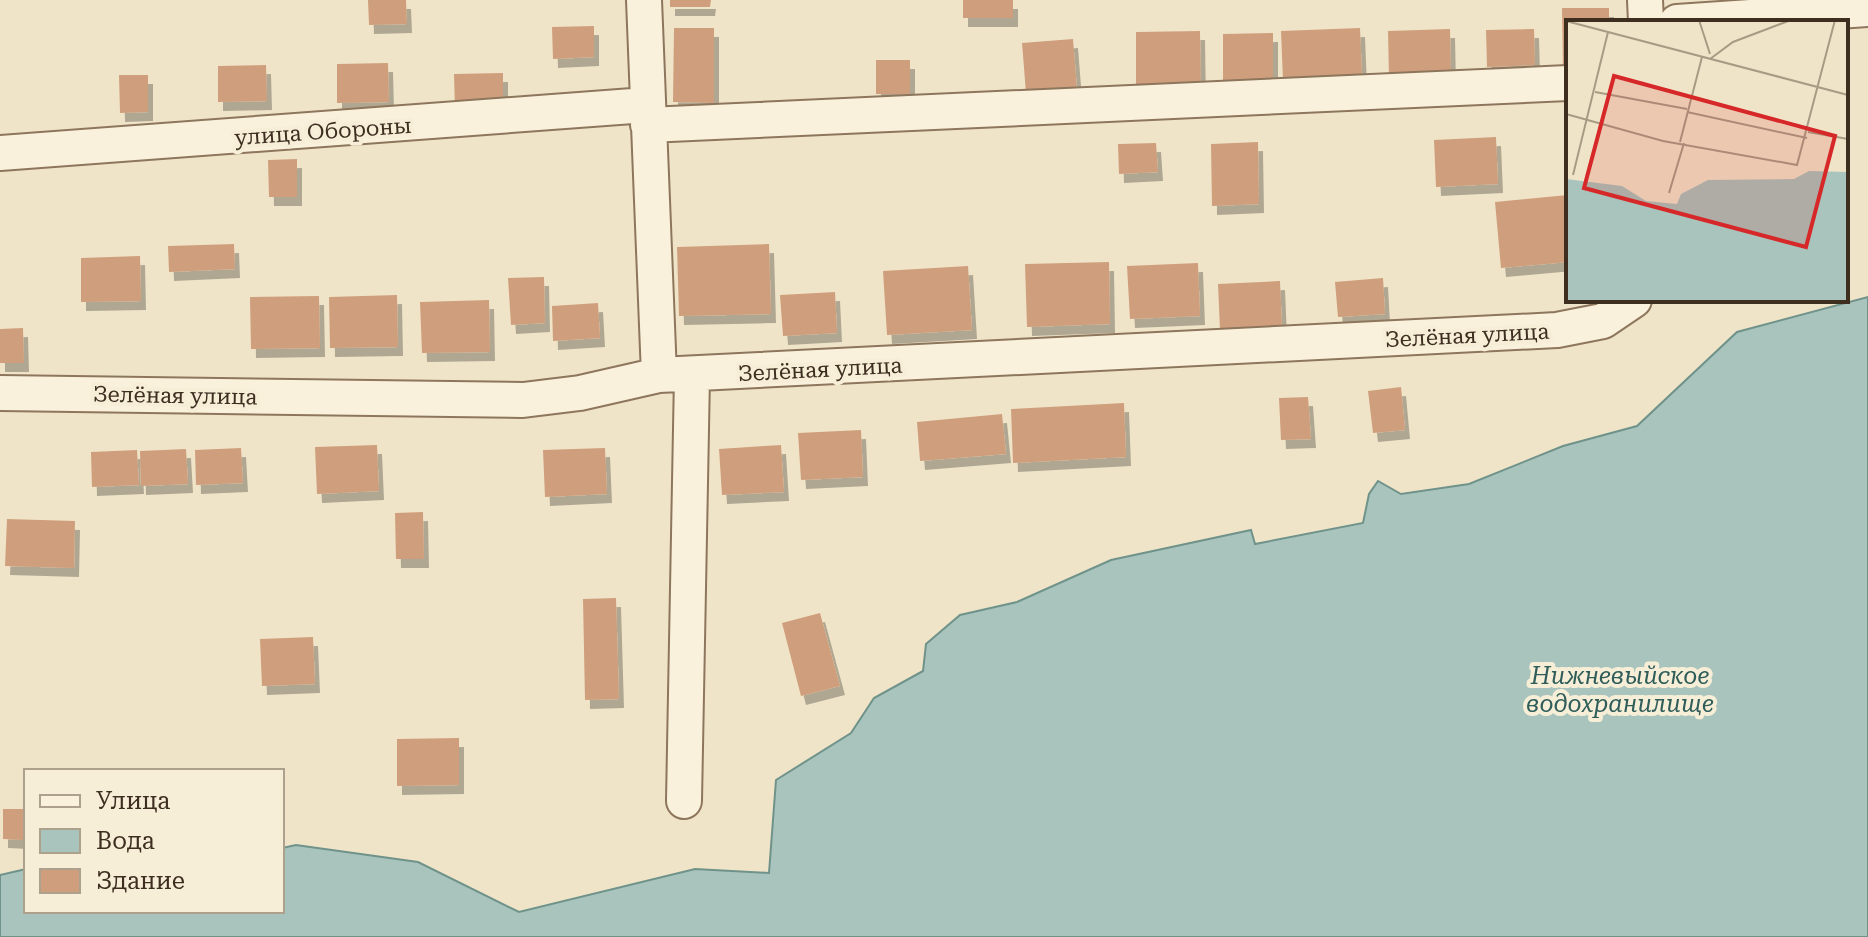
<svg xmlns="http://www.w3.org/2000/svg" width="1868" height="937" font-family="'Roboto Serif',serif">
  <defs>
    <filter id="shadow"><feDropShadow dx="5" dy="9" stdDeviation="0" flood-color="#0004"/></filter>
  </defs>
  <rect width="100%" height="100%" fill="#f0e4c8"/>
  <!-- water -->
  <path fill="#a9c4bc" stroke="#6f938a" stroke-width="2" d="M1868 297V937H0V875L26 869V911H282V848L296 845 418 862 519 912 695 869 769 873 776 780 851 733 874 698 923 671 926 644 960 615 1017 602 1111 560 1251 530 1255 544 1363 523 1369 494 1378 481 1401 494 1469 484 1563 446 1637 426 1737 332Z"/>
  <!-- building -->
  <path fill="#cf9f7d" filter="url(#shadow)" d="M368 0H406L407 24 369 25Z
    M670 0H711L710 7H670Z
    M963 0H1013V18H963Z
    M1562 8H1609V22H1568V71H1563Z
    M594 26V57L553 59 552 27Z
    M674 28H714V103L673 102Z
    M1360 28 1362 78 1283 81 1281 31Z
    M1450 29 1451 76 1389 78 1388 31Z
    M1534 29 1535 65 1487 67 1486 30Z
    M1200 31 1201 95 1136 96V32Z
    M1273 33V83H1223V34Z
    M1073 39 1077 90 1026 93 1022 43Z
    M876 60H910V94H876Z
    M388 63 389 102 337 103V64Z
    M266 65 267 101 218 102V66Z
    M503 73V109L455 111 454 74Z
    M119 75H148V112L120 113Z
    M1496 137 1498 184 1436 187 1434 140Z
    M1258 142 1259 204 1212 206 1211 144Z
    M1156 143 1158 172 1119 174 1118 144Z
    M297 159V197H269L268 160Z
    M1568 195V262L1501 268 1495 202Z
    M234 244 235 269 169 272 168 246Z
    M769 244 771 314 679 316 677 247Z
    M140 256 141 301 81 302V258Z
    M1109 262 1110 324 1027 327 1025 264Z
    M1198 263 1200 316 1130 319 1127 266Z
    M968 266 972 330 887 335 883 271Z
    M544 277 545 323 511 325 508 278Z
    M1383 278 1385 314 1338 317 1335 282Z
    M1280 281 1282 328 1220 330 1218 284Z
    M835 292 837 333 783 336 780 295Z
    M397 295 398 347 330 348 329 297Z
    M319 296 320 348 251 349 250 297Z
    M489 300 490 352 422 353 420 302Z
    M598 303 600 338 553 341 552 306Z
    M23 328 24 363H0V329Z
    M1401 387 1405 430 1373 433 1368 391Z
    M1308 397 1311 439 1281 440 1279 398Z
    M1124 403 1126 457 1013 463 1011 409Z
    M1002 414 1006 454 920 461 917 422Z
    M861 430 863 477 801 480 798 433Z
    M377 445 379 491 317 494 315 447Z
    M781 445 784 492 722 495 719 449Z
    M241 448 243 483 196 485 195 450Z
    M605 448 607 494 545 497 543 450Z
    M186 449 188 484 141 486 140 451Z
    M137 450 139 485 92 487 91 452Z
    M423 512 424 559H396L395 513Z
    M7 519 75 521 74 568 5 566Z
    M616 598 619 699 585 700 583 599Z
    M820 613 840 686 801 696 782 623Z
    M313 637 315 684 262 686 260 639Z
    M459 738V785L397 786V739Z
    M3 809H23V840L3 839Z"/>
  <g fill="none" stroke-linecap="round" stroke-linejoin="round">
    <defs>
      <path id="minor" d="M644 0 659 375
        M1645 0 1646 22
        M1677 22 1868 9
        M648 125 1568 83
        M0 153 646 105
        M0 393 523 400 580 393 659 375 1557 330 1603 321 1634 300
        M684 801 692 376"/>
    </defs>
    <!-- minor casing -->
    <use href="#minor" stroke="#8d765c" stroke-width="38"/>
    <!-- minor -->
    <use href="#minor" stroke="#faf1dc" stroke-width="34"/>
  </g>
  <g text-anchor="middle" stroke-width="8" stroke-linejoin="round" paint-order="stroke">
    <!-- street labels -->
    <g font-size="22" fill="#3d2e20" stroke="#f7eed8">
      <text transform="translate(323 131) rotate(-4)" y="8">улица Обороны</text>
      <text transform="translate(1467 335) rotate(-3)" y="8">Зелёная улица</text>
      <text transform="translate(820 369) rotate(-3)" y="8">Зелёная улица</text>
      <text transform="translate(175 395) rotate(1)" y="8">Зелёная улица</text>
    </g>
    <!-- water labels -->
    <g font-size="24" font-style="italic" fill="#2f5d5a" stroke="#f7eed8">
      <text x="1620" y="684">Нижневыйское<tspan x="1620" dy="28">водохранилище</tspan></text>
    </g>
  </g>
  <!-- overview -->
  <g transform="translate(1566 20)">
    <rect width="282" height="282" fill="#f0e4c8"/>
    <path d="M243 151 282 152V282H0V159L56 166 80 181 111 184 115 174 142 160 228 159Z" fill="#a9c4bc"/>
    <path fill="none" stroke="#a89b85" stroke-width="2" d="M133 0 144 34M0 1 282 75M144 39 167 22 225 0M29 72 121 89M121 92 241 118M0 94 97 121 231 145 269 0M242 112 282 119M114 122 136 37M7 155 42 12M103 173 118 123"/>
    <path fill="#d62828" fill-opacity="0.15" stroke="#d62828" stroke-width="4" d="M48 56 269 116 240 227 18 168Z"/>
    <rect width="282" height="282" fill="none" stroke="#3d2e20" stroke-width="4"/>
  </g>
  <!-- legend -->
  <rect x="24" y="769" width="260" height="144" fill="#f7eed8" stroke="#ada18e" stroke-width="2"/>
  <rect x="40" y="795" width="40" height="12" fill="#faf1dc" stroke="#ada18e" stroke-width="2"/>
  <text x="96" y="809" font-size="24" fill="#3d2e20">Улица</text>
  <rect x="40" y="829" width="40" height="24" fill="#a9c4bc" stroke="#ada18e" stroke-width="2"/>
  <text x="96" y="849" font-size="24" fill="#3d2e20">Вода</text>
  <rect x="40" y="869" width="40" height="24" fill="#cf9f7d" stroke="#ada18e" stroke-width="2"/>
  <text x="96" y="889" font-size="24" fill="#3d2e20">Здание</text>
</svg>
